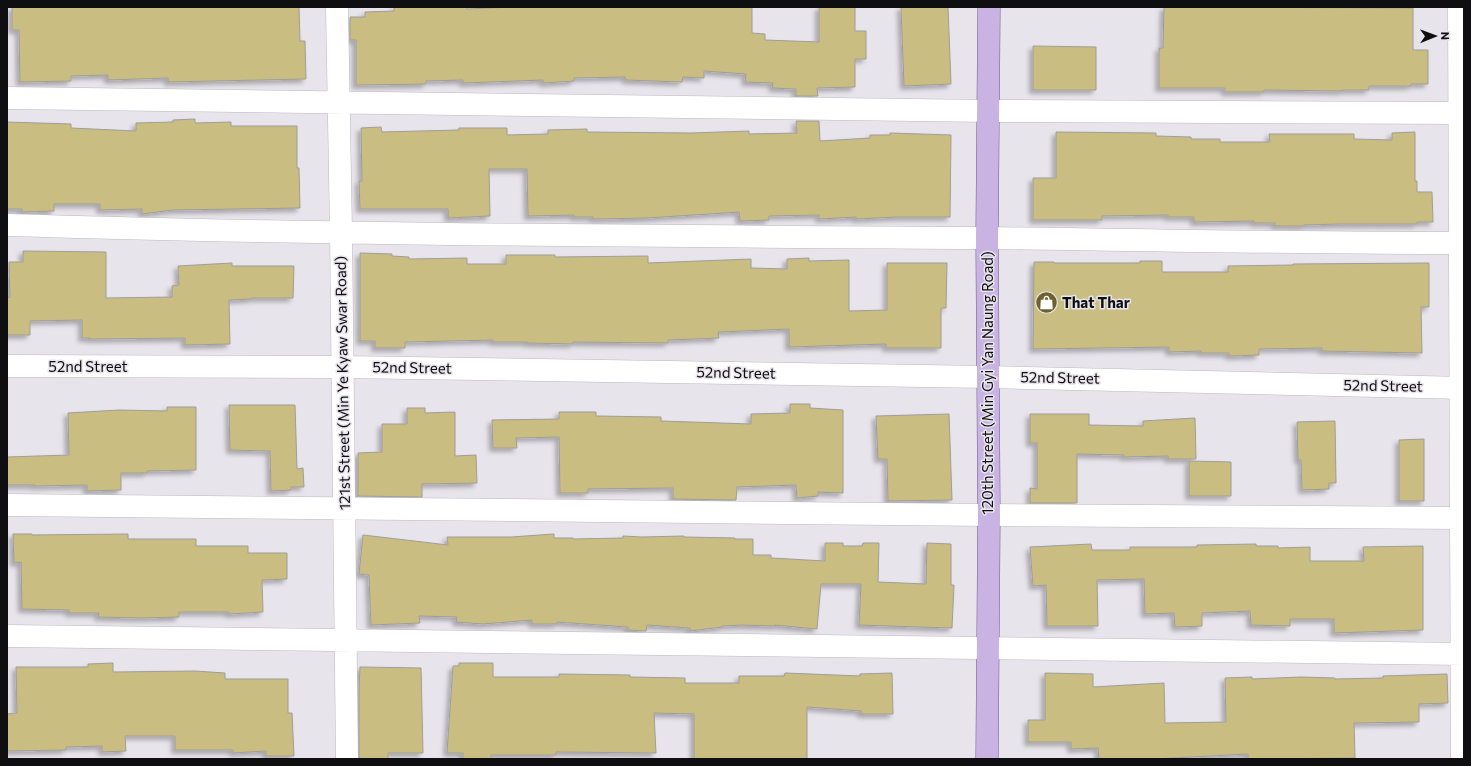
<svg xmlns="http://www.w3.org/2000/svg" width="1471" height="766" font-family="Commissioner,sans-serif">
  <defs>
    <filter id="shadow"><feDropShadow dx="-3.5" dy="3.5" stdDeviation="2" flood-color="#0004"/></filter>
  </defs>
  <rect width="100%" height="100%" fill="#e7e4eb"/>
  <!-- building -->
  <path fill="#c9bd82" stroke="#9f9e98" filter="url(#shadow)" d="M12 7H299L300 41H305L306 79 168 82V78L108 80V75L71 76V81L20 82 19 30H12Z
    M394 7H467V9L512 7H752V33L765 34V40L819 42V7H855V31H866V59H855V87L817 88 818 96H796V89L772 88 773 83 745 82 746 74 704 71V78L683 77 682 82 626 80 625 77 574 78V81L543 83V80L463 83V80L426 81V84L356 85V40H350V17H365V12L394 11Z
    M901 7H948L951 84 904 86Z
    M1164 7 1413 8V50H1428V84H1411V86H1369V90H1342V91L1264 90V92H1225V88H1159V48H1163Z
    M1033 46 1096 47V90H1033Z
    M195 119V123L231 122V126H297V168H299L300 208 172 210 142 214V209L100 210V204H54V211L22 212V209H7V122L71 124V128L136 131V123L173 122V120Z
    M796 121H819L820 141 870 138V135H890V133L951 135 950 217H896L856 219V217L819 219V215L769 216V220L740 221 739 212 647 218 593 219V217H574V215L528 216 527 169H489L490 216 448 218V209H360L359 181H362L361 128 381 127 382 132 459 130V128H507V135L548 134V130L587 129V132L692 133 749 131V134L797 133Z
    M1056 132 1156 133V136L1191 137V139H1220V142H1270L1269 134H1354V139L1392 140V133L1415 132V181H1417V192H1432L1433 222H1417V224H1340L1304 225V226H1275V223H1254V221L1194 222V217H1168V215L1102 216V220H1033V178H1056Z
    M23 251 106 252V298L172 297V286L179 285 178 266 232 263V266H294L293 298H251V299L229 300 230 344 185 345V338L90 339V338H82V320L30 321V335H7V298L10 297 9 262H23Z
    M360 253 392 254V256L409 257V259L467 258V264H506V255H555V257L648 256V263L751 259V268L787 269V259L809 258V261L849 260V311L887 310V263H947L946 308H941V348H886V344L789 347V329L718 332 719 338 668 340V343L573 342V344L527 343V342H493V340L405 342V348H375V341H360Z
    M1140 261H1162V272H1228V266L1293 265V264L1429 263V307H1421L1422 353 1322 351V348L1259 349V355L1229 356V353H1201V351L1169 352V347L1033 349 1034 262H1054V263H1140Z
    M790 404H810V408L843 410V493L818 492V496L797 498 796 485 737 487 736 500 673 499V488L588 489V493H560L559 437 516 438 517 448H493L492 420 559 419V412H596V416L661 417V421L751 424V414L790 413Z
    M229 405H295L297 469 303 468 304 487H291V490L271 491 270 451 230 450Z
    M167 407H196V470L147 471V473H121V490L87 491V485L35 486V485H7V457L69 455 68 413 119 410 167 411Z
    M407 408H425V413L455 412V456L476 455 477 483 422 484V497L358 496V453L382 452V424H407Z
    M949 414 952 500 888 501 887 459H878L876 416Z
    M1030 414H1089V425L1143 426V421L1195 418 1196 459H1168V456L1124 457V455L1077 454V503H1030V488L1037 489V443H1030Z
    M1335 421 1336 483H1329V489L1302 490 1301 460H1298L1297 422Z
    M1424 439V501H1399V440Z
    M1189 461 1231 462V496H1189Z
    M13 534H32V535L128 534V539H196V546H248V553H287V579L262 580 263 612 229 614V612H179V617L141 618 98 617 99 613H69V610L22 609 21 562 14 563Z
    M554 534V538H573V539L623 538V536L642 537 684 536V537L735 538V539H753V555H771V558L825 561V543H843V546H862L863 543H879L878 582 926 584 927 543 951 544V585H954L952 628 859 625 861 584H821L817 629 775 625V626L742 625 722 626V627L690 631V628L647 625 646 631 628 630V627L557 622V624H532V620L483 624 456 622 457 617 419 616 420 623 371 625 369 575 359 574 363 535 448 545 447 537H511Z
    M1091 544 1092 550H1130V547H1197V545L1256 544V546H1278V548L1310 547V561H1364L1363 547 1423 546V630L1334 633V619H1290V626L1251 625 1250 611 1202 613V626L1175 627 1174 613 1145 614 1144 579 1097 580 1098 626H1047L1046 585 1033 586 1030 547Z
    M113 663V672L195 671 225 673V679H288V713H292L294 756H266V751L233 753V750H175V736H125L126 751 102 752V746L66 747V750L7 751V714L17 713 16 667H88V664Z
    M459 663H493V677H559V674L630 675V677L685 678V683H739V676H784L785 673 860 676V674L892 673 893 714H861V711L807 707V759H694V714L654 713 656 753 556 752V755H491V759H463V753H447L453 666H459Z
    M360 667 421 668 423 753H388V759H359V690Z
    M1045 673 1093 674V687L1164 683 1165 723 1226 722 1225 678 1252 677V679L1301 677 1335 678V679L1383 678V676L1447 674 1448 703 1419 704V722L1354 723 1355 758 1248 759V754L1154 759H1099L1098 748 1071 749V742H1028V720H1045Z"/>
  <g fill="none" stroke-linecap="round" stroke-linejoin="round">
    <defs>
      <path id="minor" d="M337 7 341 232 347 759
        M1459 7 1462 759
        M7 98 989 111 1464 113
        M7 225C334 235 661 236 988 238 1147 240 1305 243 1464 243
        M7 366 342 367 988 377 1464 388
        M7 505 989 515 1464 518
        M7 636 1464 654"/>
      <path id="major" d="M987 759 989 515 987 238 989 7"/>
    </defs>
    <!-- minor casing -->
    <use href="#minor" stroke="#bbb9bf" stroke-width="23"/>
    <!-- major casing -->
    <use href="#major" stroke="#70598c" stroke-width="23"/>
    <!-- minor -->
    <use href="#minor" stroke="#fff" stroke-width="22"/>
    <!-- major -->
    <use href="#major" stroke="#c8b3e2" stroke-width="22"/>
  </g>
  <!-- icons -->
  <defs>
    <symbol id="shop-disc" viewBox="-11 -11 22 22"><circle r="9.5" fill="#6d622f" stroke="#e7e4eb"/><path d="M-5-2.5h2.3a2.7 3.5 0 0 1 5.4 0H5L5.5 6h-11ZM-1.5-2.5h3a1.5 2.3 0 0 0-3 0Z" fill="#fff"/></symbol>
  </defs>
  <g fill-rule="evenodd">
    <use href="#shop-disc" x="1034" y="290" width="25" height="25"/>
  </g>
  <g text-anchor="middle" stroke-width="3" stroke-linejoin="round" paint-order="stroke">
    <!-- poi labels -->
    <g font-size="15" font-weight="bold" fill="#0f0e10" stroke="#e7e4eb" text-anchor="start">
      <text x="1062" y="308">That Thar</text>
    </g>
    <!-- street labels -->
    <g font-size="15" fill="#0f0e10" stroke="#e7e4eb">
      <text x="88" y="372">52nd Street</text>
      <text transform="translate(412 368) rotate(1)" y="5">52nd Street</text>
      <text transform="translate(736 373) rotate(1)" y="5">52nd Street</text>
      <text transform="translate(1060 378) rotate(1)" y="5">52nd Street</text>
      <text transform="translate(343 383) rotate(-91)" y="5">121st Street (Min Ye Kyaw Swar Road)</text>
      <text transform="translate(988 383) rotate(-90)" y="5">120th Street (Min Gyi Yan Naung Road)</text>
      <text transform="translate(1383 386) rotate(1)" y="5">52nd Street</text>
    </g>
  </g>
  <!-- border -->
  <rect width="1471" height="766" fill="none" stroke="#0f0e10" stroke-width="16"/>
  <!-- north arrow -->
  <g transform="translate(1435 36) rotate(89)" stroke="#e7e4eb" stroke-width="3" paint-order="stroke">
  <path d="M0-3L7 15L0 10L-7 15Z" fill="#0f0e10"/>
  <text y="-6" font-size="11" font-weight="bold" text-anchor="middle" fill="#0f0e10">N</text>
  </g>
</svg>
